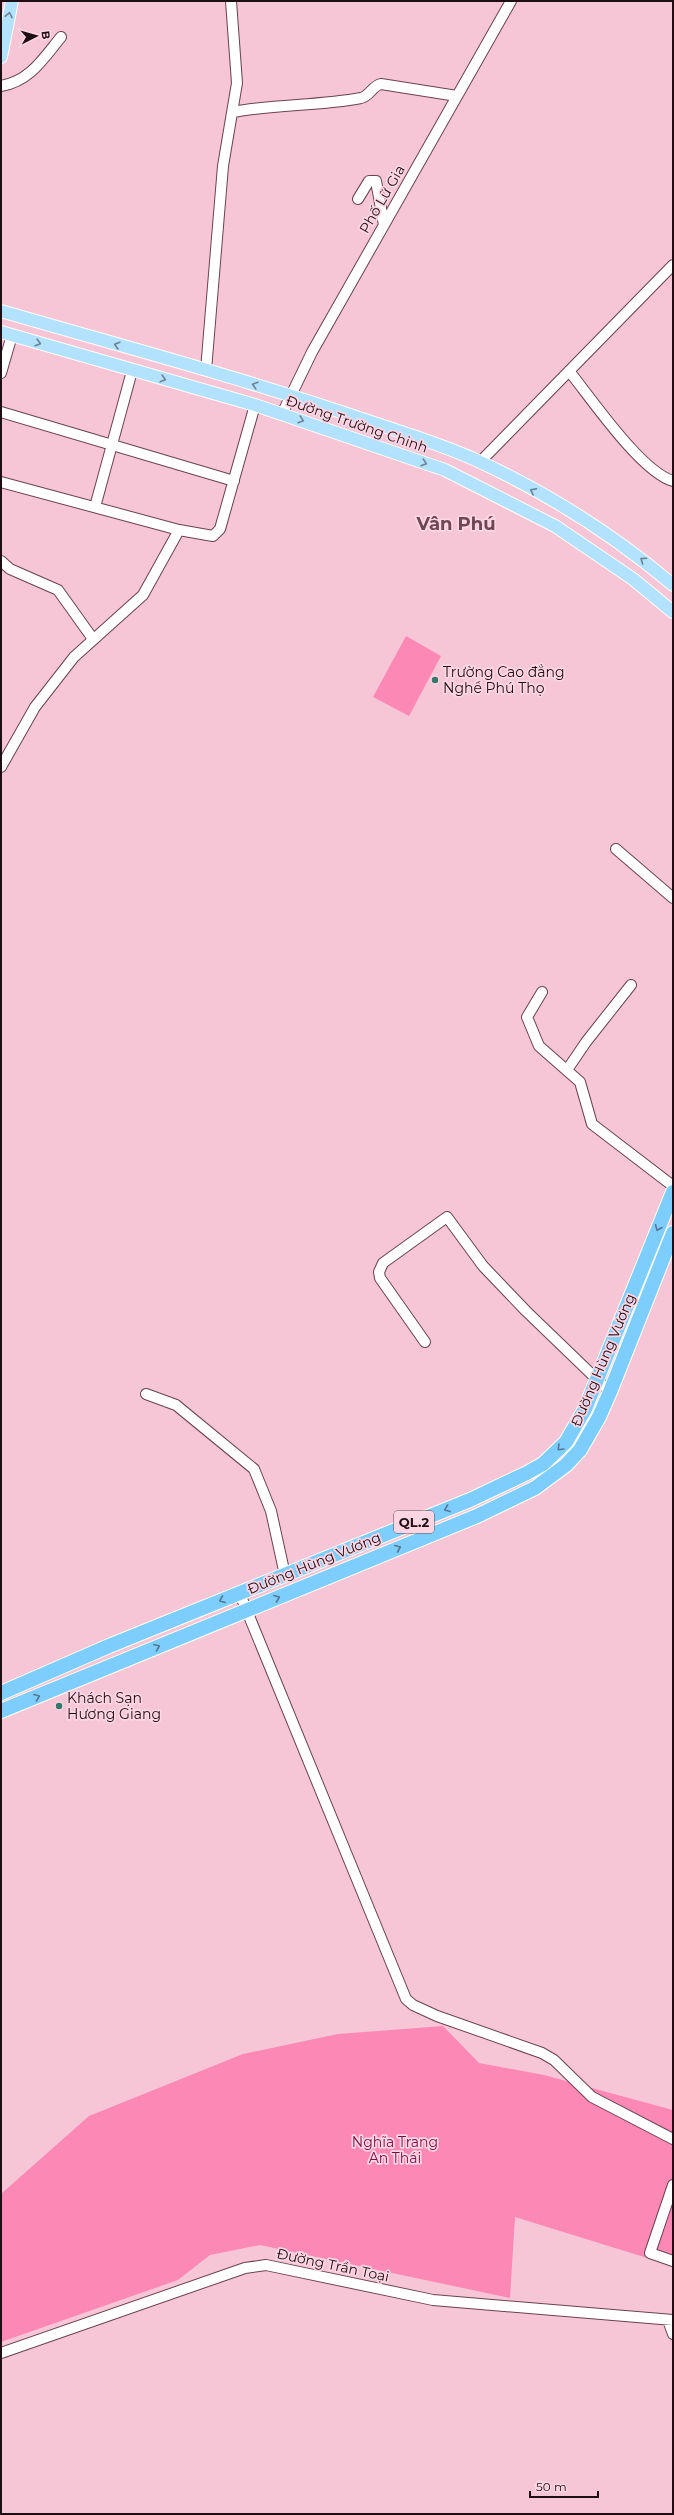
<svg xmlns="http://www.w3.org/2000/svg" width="674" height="2515" font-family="Montserrat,sans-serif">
  <rect width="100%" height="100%" fill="#f6c6d6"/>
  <!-- green -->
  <path fill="#fc88b5" d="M406 636 441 656 409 716 373 697Z
    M443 2026 479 2063 544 2075 673 2110V2266L515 2217 510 2298 260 2245 210 2255 178 2280 1 2342V2194L89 2116 243 2054 338 2034Z"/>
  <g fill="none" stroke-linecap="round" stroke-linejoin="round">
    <defs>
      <path id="minor" d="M1 86C30 81 43 59 61 37
        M233 112C275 104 319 106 361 98 370 96 372 86 381 84L457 96
        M358 199 369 181H376L384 225
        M206 370 223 166 237 83 231 1
        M569 371C591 398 641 472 673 481
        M1 373 12 335
        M1 412 234 481
        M282 414 312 352 511 1
        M480 462 673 265
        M1 482 179 530 213 536 220 529 255 405
        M95 507 132 371
        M1 561 10 569 58 590 93 639
        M1 767 35 707 74 657 143 595 179 530
        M616 849 673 898
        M542 992 527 1017 539 1046 580 1082 592 1124 673 1186
        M567 1070 586 1042 631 985
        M425 1342 380 1278 379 1272 383 1263 447 1217 483 1266 526 1311 610 1392
        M146 1394 176 1405 254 1469 271 1511 285 1575
        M240 1594 406 1999 413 2005 437 2016 542 2053 554 2060 592 2097 673 2139
        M673 2185 650 2253 673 2261
        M668 2320 673 2334
        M1 2353 245 2268 266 2265 433 2300 673 2320"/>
      <path id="major" d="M1 57 12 1
        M1 311C118 345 235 376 350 415 393 430 437 442 478 461 547 493 615 536 673 585
        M1 332 255 405 445 470 555 526 633 579 673 612"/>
      <path id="highway" d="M1 1693 109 1646 470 1500 527 1473 543 1464 566 1442 585 1409 673 1192
        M1 1711 477 1516 535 1488 566 1465 580 1450 599 1417 610 1392 673 1233"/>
    </defs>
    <!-- minor casing -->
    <use href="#minor" stroke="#6a4250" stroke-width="12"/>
    <!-- major casing -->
    <use href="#major" stroke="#fff" stroke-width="14"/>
    <!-- highway casing -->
    <use href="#highway" stroke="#fff" stroke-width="16"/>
    <!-- minor -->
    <use href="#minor" stroke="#fff" stroke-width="10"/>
    <!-- major -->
    <use href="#major" stroke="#b2e2fe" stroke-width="12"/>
    <!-- highway -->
    <use href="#highway" stroke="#7ecefd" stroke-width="14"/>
  </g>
  <!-- one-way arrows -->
  <defs><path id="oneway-chevron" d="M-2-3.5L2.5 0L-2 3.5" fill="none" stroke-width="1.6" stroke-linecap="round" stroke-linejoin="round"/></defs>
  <g stroke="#6f8294">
    <use href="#oneway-chevron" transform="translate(9 15) rotate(-79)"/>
    <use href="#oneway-chevron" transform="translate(38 343) rotate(17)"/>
    <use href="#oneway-chevron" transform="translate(117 345) rotate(-164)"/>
    <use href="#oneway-chevron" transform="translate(163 379) rotate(16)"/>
    <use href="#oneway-chevron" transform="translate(255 385) rotate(-163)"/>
    <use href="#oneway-chevron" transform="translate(301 420) rotate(19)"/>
    <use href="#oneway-chevron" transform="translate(424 463) rotate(19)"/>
    <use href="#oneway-chevron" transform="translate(533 491) rotate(-152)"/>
    <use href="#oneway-chevron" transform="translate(643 560) rotate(-146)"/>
  </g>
  <g stroke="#537794">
    <use href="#oneway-chevron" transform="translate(658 1228) rotate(113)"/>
    <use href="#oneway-chevron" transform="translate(560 1448) rotate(135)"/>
    <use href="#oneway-chevron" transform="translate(447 1509) rotate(159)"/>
    <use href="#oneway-chevron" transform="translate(398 1548) rotate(-22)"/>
    <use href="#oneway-chevron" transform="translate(277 1598) rotate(-22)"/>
    <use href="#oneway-chevron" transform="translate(222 1600) rotate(158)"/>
    <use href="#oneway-chevron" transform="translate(157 1647) rotate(-22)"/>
    <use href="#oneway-chevron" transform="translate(37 1697) rotate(-22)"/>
  </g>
  <!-- markers -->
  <g fill="#357869" stroke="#fed6e3" stroke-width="1.5">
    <circle cx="435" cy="680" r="4"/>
    <circle cx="59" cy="1706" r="4"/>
  </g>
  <g text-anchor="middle" stroke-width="3.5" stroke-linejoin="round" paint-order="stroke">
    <!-- shield labels -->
    <rect fill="#fed6e3" stroke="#614951" stroke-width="1" x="394" y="1511" width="40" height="22" rx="3"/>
    <g font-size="13" font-weight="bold" fill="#1e0d13">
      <text x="414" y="1527">QL.2</text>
    </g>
    <!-- street labels -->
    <g font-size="14" fill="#1e0d13" stroke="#fed6e3">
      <text transform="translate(382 199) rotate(-60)" y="5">Phố Lữ Gia</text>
      <text transform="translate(357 424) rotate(19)" y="5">Đường Trường Chinh</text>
      <text transform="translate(603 1360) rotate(-67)" y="5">Đường Hùng Vương</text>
      <text transform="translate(314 1563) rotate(-22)" y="5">Đường Hùng Vương</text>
      <text transform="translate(333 2265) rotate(12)" y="5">Đường Trần Toại</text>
    </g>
    <!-- poi labels -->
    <g font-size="14" fill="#1e0d13" stroke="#fed6e3" text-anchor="start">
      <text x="443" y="677">Trường Cao đẳng<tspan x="443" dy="16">Nghề Phú Thọ</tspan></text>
      <text x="67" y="1703">Khách Sạn<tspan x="67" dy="16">Hương Giang</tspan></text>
    </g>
    <!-- park labels -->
    <g font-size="14" fill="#790d45" stroke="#fed6e3">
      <text x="395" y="2147">Nghĩa Trang<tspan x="395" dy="16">An Thái</tspan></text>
    </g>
    <!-- district labels -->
    <g font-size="18" font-weight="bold" fill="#6e4654" stroke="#fed6e3">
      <text x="456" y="530">Vân Phú</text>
    </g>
  </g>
  <!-- border -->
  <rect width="674" height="2515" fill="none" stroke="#1e0d13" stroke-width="4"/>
  <!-- north arrow -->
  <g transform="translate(36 36) rotate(84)" stroke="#fed6e3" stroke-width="3" paint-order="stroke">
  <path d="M0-3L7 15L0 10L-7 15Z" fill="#1e0d13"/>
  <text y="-6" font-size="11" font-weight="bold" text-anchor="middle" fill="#1e0d13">B</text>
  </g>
  <!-- scale -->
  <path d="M530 2491v6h68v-6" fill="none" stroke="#1e0d13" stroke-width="2"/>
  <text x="536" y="2491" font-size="12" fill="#1e0d13" stroke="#fed6e3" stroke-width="3" paint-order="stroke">50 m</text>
</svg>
